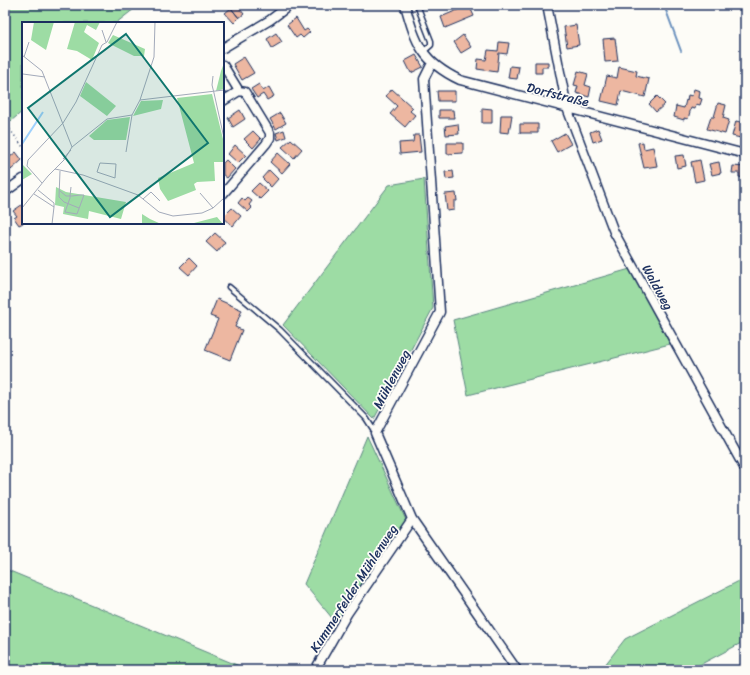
<svg xmlns="http://www.w3.org/2000/svg" width="750" height="675" font-family="Sriracha,sans-serif">
  <rect width="100%" height="100%" fill="#fdfcf7"/>
  <filter id="ink" filterUnits="userSpaceOnUse"><feTurbulence type="fractalNoise" baseFrequency=".025" numOctaves="2"/><feDisplacementMap in="SourceGraphic" scale="8" xChannelSelector="R" yChannelSelector="G"/><feConvolveMatrix kernelMatrix="1 2 1 2 8 2 1 2 1" color-interpolation-filters="sRGB"/></filter>
  <g filter="url(#ink)">
    <!-- green -->
    <path fill="#9ddca4" stroke="#5c8681" d="M5 5H139L116 23H23V111L11 121 5 112Z
      M424 179 433 308 374 419 283 325 389 185Z
      M630 269 670 344 468 395 453 320Z
      M367 436 406 520 337 624 304 584Z
      M5 569 249 670H5Z
      M745 578V641L690 670H601L625 639Z"/>
    <g fill="none" stroke-linecap="round" stroke-linejoin="round">
      <!-- stream -->
      <path stroke="#6a90bd" stroke-width="2" d="M664 5 681 51"/>
    </g>
    <!-- building -->
    <path fill="#edb7a1" stroke="#1b2f5e" d="M235 5H237L244 14 239 18 231 8Z
      M469 5 474 16 445 28 441 17Z
      M231 8 239 18 234 23 225 13Z
      M296 18 304 31 307 29 310 32 303 38 300 35 296 38 287 25Z
      M576 25 579 45 567 47 564 27Z
      M276 33 282 42 272 48 267 39Z
      M463 35 471 47 461 53 454 42Z
      M615 38 618 61 605 62 603 39Z
      M499 42 509 43 507 54 499 53 497 72 477 69 478 59 486 60 488 50 498 51Z
      M416 55 423 67 411 73 405 61Z
      M244 57 254 73 242 80 233 64Z
      M535 62H548V67H542V73H535Z
      M510 66 519 67 517 79 508 78Z
      M619 67 637 71 636 76 649 79 645 97 621 91 618 105 601 101 607 76 617 78Z
      M578 71 588 74 585 85 591 87 589 97 576 93 578 86 574 85Z
      M259 84 263 91 269 87 274 96 267 100 263 94 257 98 251 89Z
      M392 89 413 108 410 111 415 115 405 127 390 114 397 106 386 96Z
      M694 89 700 91 699 98 702 99 700 105 696 104 695 109 691 108 688 119 684 118V120L674 117 676 106 684 108 686 100 687 101 688 95 692 96Z
      M437 91H455V101H438Z
      M657 96 665 104 656 112 649 104Z
      M718 103 726 105 723 118 729 120 725 134 707 129 711 117H714Z
      M482 108 492 109V123H482Z
      M240 110 245 119 233 127 228 118Z
      M439 110H453L454 118H439Z
      M280 113 286 123 276 129 270 119Z
      M501 115H512L509 133 500 132Z
      M736 121 745 123V139L732 136Z
      M458 124 459 134 446 135 445 126Z
      M520 124H538V133H520Z
      M598 129 602 139 593 142 590 132Z
      M284 130 286 137 278 140 276 133Z
      M253 131 261 139 253 148 244 139Z
      M565 133 571 144 557 152 551 141Z
      M414 135H419L421 152 400 154 399 143 413 142Z
      M291 139 302 149 294 158 282 147Z
      M643 142 644 149 653 147 657 166 644 168 638 143Z
      M447 143H463V153L447 154Z
      M235 145 246 155 238 163 228 154Z
      M16 152 22 160 11 170 5 161Z
      M278 153 290 164 282 173 270 162Z
      M684 155 686 166 677 168 675 156Z
      M226 160 235 169 227 178 223 175V163Z
      M700 160 704 180 695 182 691 162Z
      M719 162 721 173 712 175 709 164Z
      M733 166 745 167V178L739 177V173H732Z
      M269 170 278 179 271 187 262 178Z
      M453 171 454 178 446 179 445 172Z
      M259 183 268 191 260 199 251 191Z
      M456 193 457 201H454V210L447 211 445 194Z
      M242 198 245 201 248 198 252 201 249 205 252 208 248 212 238 203Z
      M23 204V223L19 225 14 218 17 216 13 211Z
      M232 208 241 216 233 226 223 217Z
      M215 233 225 242 217 252 206 242Z
      M189 258 197 266 189 275 180 267Z
      M217 299 242 310 235 327 242 330 230 360 205 350 218 319 210 316Z"/>
    <g fill="none" stroke-linecap="round" stroke-linejoin="round">
      <defs>
        <path id="service" d="M417 5 431 41V45L423 52
          M229 287 280 330 366 418 375 432"/>
        <path id="minor" d="M405 5C416 44 422 62 460 80L745 154
          M547 5 567 108 614 232 745 469
          M223 48 270 20 290 5
          M432 63 424 79 440 312 375 433 412 519 517 670
          M223 65 239 91
          M223 101 239 91 245 92 270 133V138L266 144 223 194
          M5 192 23 179
          M315 670 347 614 412 519"/>
      </defs>
      <!-- service casing -->
      <use href="#service" stroke="#1b2f5e" stroke-width="7"/>
      <!-- minor casing -->
      <use href="#minor" stroke="#1b2f5e" stroke-width="11"/>
      <!-- path -->
      <path stroke="#1b2f5e" stroke-width="1.5" stroke-dasharray="1 3" stroke-linecap="butt" d="M5 123 23 147"/>
      <!-- service -->
      <use href="#service" stroke="#fdfcf7" stroke-width="4"/>
      <!-- minor -->
      <use href="#minor" stroke="#fdfcf7" stroke-width="8"/>
    </g>
  </g>
  <g text-anchor="middle" stroke-width="3.5" stroke-linejoin="round" paint-order="stroke">
    <!-- street labels -->
    <g font-size="13" fill="#1b2f5e" stroke="#fdfcf7">
      <text transform="translate(558 94) rotate(14)" y="5">Dorfstraße</text>
      <text transform="translate(658 287) rotate(61)" y="5">Waldweg</text>
      <text transform="translate(391 379) rotate(-62)" y="5">Mühlenweg</text>
      <text transform="translate(353 588) rotate(-57)" y="5">Kummerfelder Mühlenweg</text>
    </g>
  </g>
  <!-- overview -->
  <g transform="translate(22 22)">
    <rect width="202" height="202" fill="#fdfcf7"/>
    <path d="M12 0H32L24 28 9 18ZM53 0H78L74 8 65 3 62 10 77 21 70 38 55 29 45 27ZM91 13 123 27 122 34H112L86 21ZM202 41V67L194 69 199 49ZM64 60 94 84 85 94 58 74ZM190 72 201 117 202 140H192L193 159 175 160 172 162 174 168 146 179 138 167 136 156 172 141 155 76ZM141 78 139 87 111 94 119 79ZM108 95 104 118H72L67 114 85 98ZM0 142 10 152 0 158ZM34 165 44 170 104 180 99 197 67 189 66 197 41 192 42 185 33 183ZM120 192 128 197 139 202H120ZM195 195 201 202H170L172 201Z" fill="#9ddca4"/>
    <path fill="none" stroke="#9fd1fc" stroke-width="2" d="M0 122 21 90"/>
    <path fill="none" stroke="#a3aaba" stroke-width="1" d="M80 8 84 20M0 33 20 49 50 125 42 138 26 154 0 186M2 35 7 20M1 52 23 55M191 54 190 63 192 71M192 71 202 116M118 78 202 68M50 125 85 97 110 93 118 78 132 35 133 0M104 130 110 93M41 137 49 128M78 141 94 142 93 156 75 150ZM33 147 61 153 116 173 137 190 151 194 180 191 191 186 202 176M38 149 37 175 42 180 57 186M20 161 5 144 6 138 41 101 54 80 80 23 85 20 95 0M16 168 32 181V185M38 169 44 174H50L58 173H62L55 192 43 190 48 176V174L49 165M178 171 191 186M12 172 32 185 30 202M121 177 129 170 138 179"/>
    <path fill="#0f766e" fill-opacity="0.15" stroke="#0f766e" stroke-width="2" d="M104 12 186 121 88 195 6 86Z"/>
    <rect width="202" height="202" fill="none" stroke="#1b2f5e" stroke-width="2"/>
  </g>
  <!-- margin -->
  <rect width="750" height="675" fill="none" stroke="#fdfcf7" stroke-width="20"/>
  <rect x="10" y="10" width="730" height="655" fill="none" stroke="#1b2f5e" stroke-width="1.5" filter="url(#ink)"/>
</svg>
